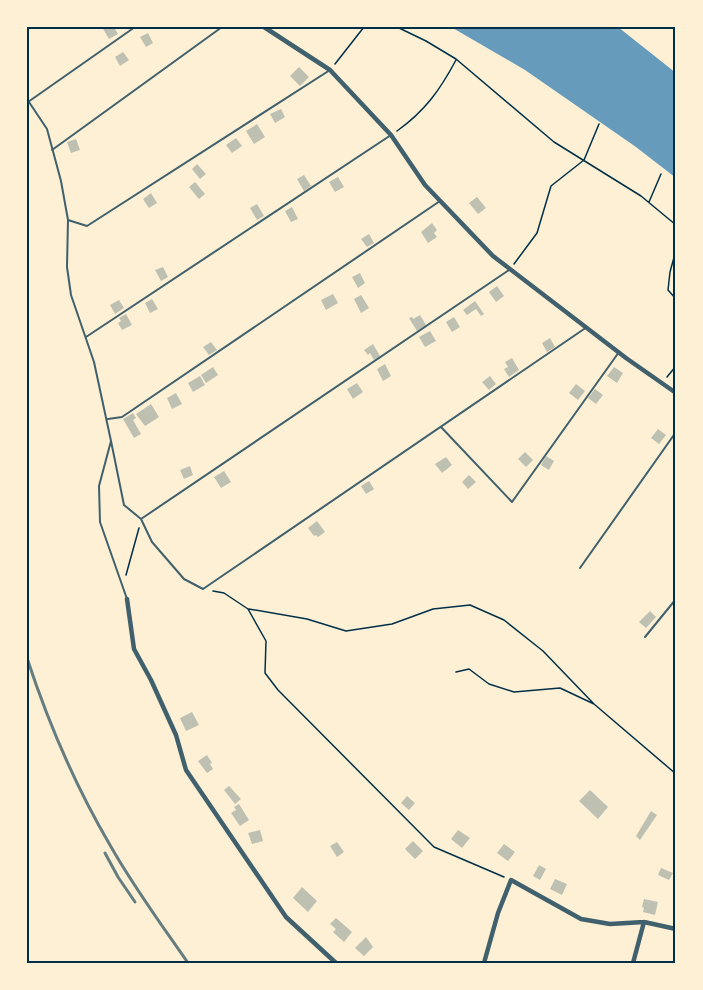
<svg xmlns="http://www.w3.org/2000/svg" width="703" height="990" font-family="Lato,sans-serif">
  <rect width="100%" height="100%" fill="#fdf0d5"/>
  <!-- water -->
  <path fill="#669bbc" d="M451 27H618L676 73V178L636 147 525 70Z"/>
  <!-- building -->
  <path fill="#bec0b2" d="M102 27H114L118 34 109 39Z
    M148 33 153 43 146 47 140 37Z
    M123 52 129 60 120 66 115 57Z
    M299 67 309 77 300 86 290 76Z
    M281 109 285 117 275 123 270 114Z
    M257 124 265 137 254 144 246 131Z
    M236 138 242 146 232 153 226 145Z
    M76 139 80 150 71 153 67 142Z
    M197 164 206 174 200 179 192 169Z
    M304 175 311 186 304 191 297 179Z
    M338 177 344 187 335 192 329 182Z
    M195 182 205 194 199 199 189 187Z
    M151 193 157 203 149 208 143 199Z
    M477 197 486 208 478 214 469 203Z
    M257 204 264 216 257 220 250 208Z
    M292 207 298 219 291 222 285 211Z
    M432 223 437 230 434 233 437 237 428 243 421 232Z
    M369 234 374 243 367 247 361 239Z
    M163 267 168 277 161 281 155 270Z
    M360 273 365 283 358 288 352 277Z
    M497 286 504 296 496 302 489 292Z
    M333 294 338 303 326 310 321 300Z
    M361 295 369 308 361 313 354 299Z
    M152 299 158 309 150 313 145 303Z
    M119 300 124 308 115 314 110 305Z
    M475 301 484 314 481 316 476 309 467 315 463 310Z
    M126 314 132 325 122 330 118 323 121 321 119 318Z
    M420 315 426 325 417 331 409 318 412 317 413 319Z
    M454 317 460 327 452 332 446 322Z
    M430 331 436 341 425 347 419 337Z
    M550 338 555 347 547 352 542 343Z
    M211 342 217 350 209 355 203 347Z
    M373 344 380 356 374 360 370 353 368 355 364 350Z
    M512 358 519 370 509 377 504 369 508 367 505 362Z
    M385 364 391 376 383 381 377 369Z
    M213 367 218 375 206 383 201 375Z
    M614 367 623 373 617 383 607 376Z
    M200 376 205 385 193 392 188 383Z
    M490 376 496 384 489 390 482 382Z
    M357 383 363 392 353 399 347 389Z
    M576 384 585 391 578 400 569 393Z
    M595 389 603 395 596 404 588 398Z
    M176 393 182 404 172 409 167 398Z
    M151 404 159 417 145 426 136 414Z
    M133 413 136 418 133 420 141 434 134 438 123 419Z
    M658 429 666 435 659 444 651 438Z
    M525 452 533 460 526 467 518 459Z
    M546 456 554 461 549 470 541 465Z
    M446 457 452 465 442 473 435 464Z
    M190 466 193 475 184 479 180 470Z
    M224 471 231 482 221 488 214 477Z
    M469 475 476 482 468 489 462 482Z
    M369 481 374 489 366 494 361 486Z
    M317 521 325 532 318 537 316 535 314 536 308 528Z
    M650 611 656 617 646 628 639 622Z
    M192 712 199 725 186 731 180 718Z
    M207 755 212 763 210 764 213 769 207 773 198 761Z
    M229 786 241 799 235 804 224 790Z
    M590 790 608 807 598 819 579 801Z
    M407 796 415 803 409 810 401 803Z
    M239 804 249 820 240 826 231 813 236 810 234 807Z
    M651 811 657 815 640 840 636 836Z
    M260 830 263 841 252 844 248 833Z
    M458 830 470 838 462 848 451 839Z
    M413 841 423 851 415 859 405 849Z
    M337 842 344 852 337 857 330 846Z
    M504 844 515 852 508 861 497 853Z
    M539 865 546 869 540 880 533 876Z
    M661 868 673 873 669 880 658 875Z
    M555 879 567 884 562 895 550 889Z
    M302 887 317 901 308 912 293 898Z
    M644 899 658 902 655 915 643 912 644 908 642 907Z
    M336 918 352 932 344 942 333 932 336 929 330 924Z
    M366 937 373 947 364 956 355 948Z"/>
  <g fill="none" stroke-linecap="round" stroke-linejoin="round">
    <!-- path -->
    <path stroke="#003049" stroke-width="1.5" d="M397 27 426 41 456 59 554 142 641 196 676 225
      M335 64 364 27
      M397 131C425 111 440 90 456 60
      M649 202 661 174
      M676 250 670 272 668 290 676 299
      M514 264 537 233 551 186 584 160 599 124
      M667 377 676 366
      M126 575 139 528
      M213 591 224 593 248 609 266 641 265 673 278 690 434 847 504 877
      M249 609 307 619 346 631 392 624 433 609 470 605 504 620 543 651 594 704
      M456 672 469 669 489 684 514 692 560 688 594 704 676 774"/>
    <!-- service -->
    <path stroke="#3f606c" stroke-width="2" d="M27 99 47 129 61 181 68 220 67 267 71 295 94 362 111 441 99 486 100 522 127 599
      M28 102 135 27
      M52 150 222 27
      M68 220 87 226 330 70
      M86 337 391 135
      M108 419 122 417 440 201
      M441 427 512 502 619 352
      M111 441 124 505 141 519 152 542 184 579 203 589 587 327
      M141 519 509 270
      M580 568 676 432
      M645 637 676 599"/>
    <!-- minor -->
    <path stroke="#3f606c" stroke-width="4.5" d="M264 27 330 70 391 135 425 185 493 256 626 358 676 393
      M127 599 134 649 151 680 176 735 186 770 286 917 336 963
      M484 963 498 913 511 880 581 919 610 924 644 922 676 929
      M633 963 644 922"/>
    <!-- rail -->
    <path stroke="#657d81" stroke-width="3" d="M27 658C48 722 76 787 110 845 133 886 161 924 188 963
      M105 853 118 877 135 902"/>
  </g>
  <!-- border -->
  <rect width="703" height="990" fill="none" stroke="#fdf0d5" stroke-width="57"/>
  <rect x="28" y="28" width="646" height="934" fill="none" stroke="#003049" stroke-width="2"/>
</svg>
